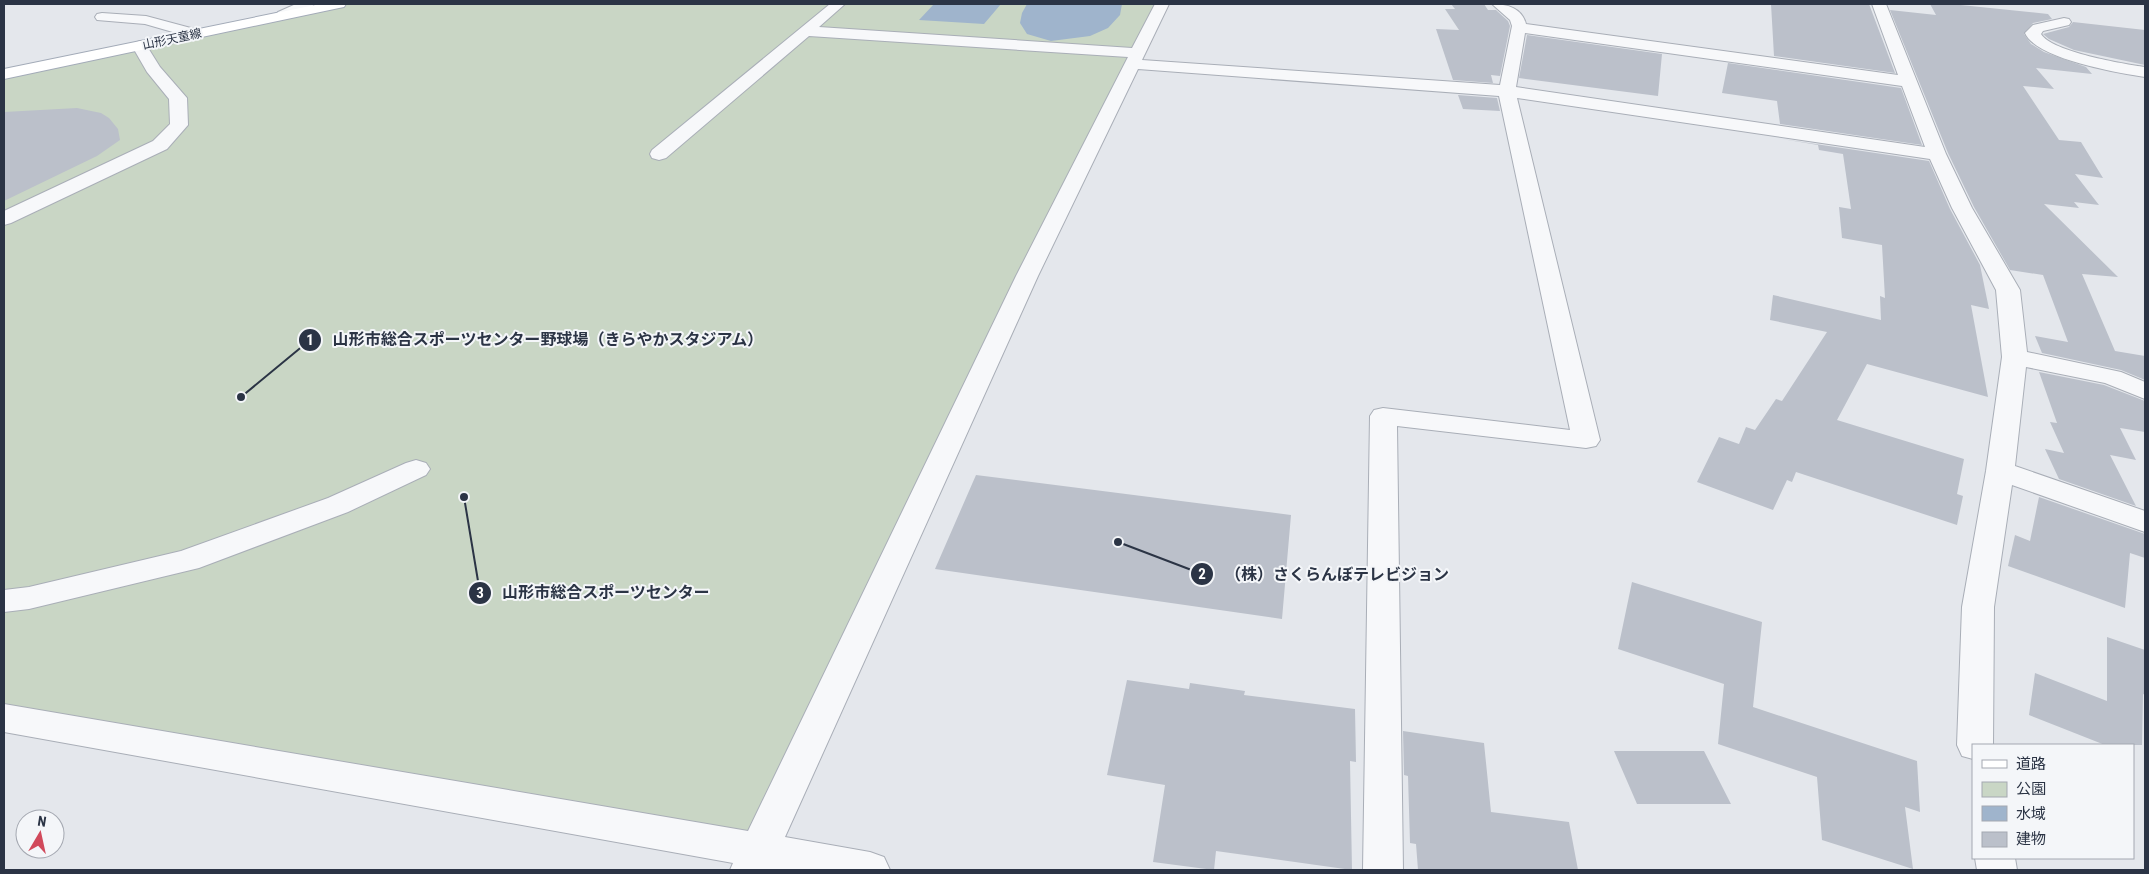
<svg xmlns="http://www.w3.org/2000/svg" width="2149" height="874" font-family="'Roboto Condensed','Noto Sans JP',sans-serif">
  <rect width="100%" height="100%" fill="#e4e7ec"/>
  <!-- green -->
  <path fill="#c9d6c5" d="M339 4H1162L759 851 4 718V77Z"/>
  <!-- water -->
  <path fill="#9fb4cc" d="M934 4H1001L984 24 919 20Z
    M1027 4H1122L1120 15 1108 28 1090 36 1051 41 1027 34 1020 23 1022 13Z"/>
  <!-- building -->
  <path fill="#bbc0ca" d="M1451 4H1484L1488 10H1496L1508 21 1510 26 1500 76 1491 75 1493 83 1453 80 1436 29 1459 30 1445 9H1455Z
    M1771 4H1869L1895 73 1774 56Z
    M1930 4H1951L2048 14 2052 19 2033 23 2024 34 2031 44 2044 52 2086 67 2092 74 2036 68 2054 89 2023 86 2059 140 2081 142 2103 178 2075 174 2099 205 2074 202 2079 208 2044 204 2118 277 2082 274 2115 351 2145 356V380L2121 370 2042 353 2035 336 2068 342 2043 275 2010 270 1974 207 1948 153 1890 10 1936 15Z
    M2073 22 2145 30V65L2074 50 2049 39 2043 34 2069 27Z
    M1527 35 1662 54 1658 96 1519 78Z
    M1728 63 1901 88 1922 145 1780 124 1777 101 1722 93Z
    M1458 95 1497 98 1500 111 1463 109Z
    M77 108 101 113 109 118 118 129 120 140 97 156 4 201V112Z
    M1782 139 1929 161 1950 209 1980 265 1989 309 1971 305 1988 397 1867 364 1837 420 1964 459 1957 494 1963 496 1957 525 1796 472 1792 482 1787 480 1773 510 1697 482 1719 437 1739 444 1746 427 1755 430 1776 399 1782 401 1827 332 1770 320 1773 295 1881 320 1880 296 1885 298 1882 245 1842 238 1839 207 1851 209 1843 154 1819 150 1818 145Z
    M2039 372 2104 385 2145 401V432L2120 428 2136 460 2110 455 2136 506 2059 479 2045 449 2064 453 2050 422 2057 423Z
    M976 475 1291 515 1282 619 935 569Z
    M2039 497 2145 534V558L2130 553 2125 608 2008 566 2015 535 2030 541Z
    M1632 582 1762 622 1753 707 1917 761 1920 812 1905 807 1913 869 1822 840 1817 777 1718 744 1724 684 1618 649Z
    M2107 637 2145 650V695L2143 694 2142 745H2105L2029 715 2035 673 2107 701Z
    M1127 680 1189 689 1190 683 1245 691 1244 695 1355 709 1356 762 1350 761 1352 870 1216 851 1214 870 1153 862 1165 785 1107 775Z
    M1403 731 1484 743 1491 812 1569 822 1578 870H1418L1416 844 1410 843 1408 776 1404 775Z
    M1614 751H1704L1731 804H1637Z"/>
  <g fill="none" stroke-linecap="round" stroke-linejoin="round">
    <defs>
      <path id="minor" d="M296 4H314L312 7 288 18H278L276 15 278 12Z
        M830 4H845L819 27 1132 48 1155 4H1169L1142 60 1500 85 1512 26 1510 20 1492 4C1507 4 1522 8 1526 24L1898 75 1872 4H1886L1946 154 1972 208 2020 290 2027 352 2121 372 2145 382V399L2105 383 2026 367 2015 466 2145 511V532L2012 485 1994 607 1993 745H1973V759L1962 756 1957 745 1962 607 1986 471 2002 357 1996 290 1952 208 1930 159 1517 98 1600 440 1596 446 1586 448 1397 426 1403 870H1363L1370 416 1374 410 1383 408 1570 430 1499 96 1138 69 1038 276 785 837 870 852 884 857 890 870H730L733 863 4 732V704L748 831 1016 276 1128 57 809 36 666 158 659 160 652 158 650 154 652 150ZM1525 33 1902 86 1925 147 1516 87Z
        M102 13 146 16 202 31 205 34 202 37 197 39 145 24 97 20 95 17 97 14Z
        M2064 18 2069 19 2071 22 2069 25 2043 31 2041 34C2052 52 2124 64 2145 67V77C2119 73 2036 59 2025 33L2033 25Z
        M140 41 145 43 160 67 187 98 188 125 167 149 11 223 4 225V211L153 141 170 124 169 99 147 72 132 46 135 43Z
        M416 460 426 463 430 469 426 475 348 512 199 568 29 609 4 612V590L29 587 181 551 328 498 406 463Z
        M1975 858H2015L2017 870H1977Z"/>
      <path id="major" d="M320 4H346L344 7 339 8 4 79V69Z"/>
    </defs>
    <!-- minor casing -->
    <use href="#minor" stroke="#a9aeb7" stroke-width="2"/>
    <!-- major casing -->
    <use href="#major" stroke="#a3abb8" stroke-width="2"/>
    <!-- minor -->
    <use href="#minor" fill="#f7f8fa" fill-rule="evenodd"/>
    <!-- major -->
    <use href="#major" fill="#fff" fill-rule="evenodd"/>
  </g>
  <g text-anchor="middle" stroke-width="4" stroke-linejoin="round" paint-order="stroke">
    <!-- far-street labels -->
    <g font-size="12" fill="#2b3445" stroke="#f4f6f9">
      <text transform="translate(172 39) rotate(-12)" y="4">山形天童線</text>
    </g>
  </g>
  <!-- callouts -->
  <path fill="none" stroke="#2b3445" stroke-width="2" d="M241 397L310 340M1118 542L1202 574M464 497L480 593"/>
  <g fill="#2b3445" stroke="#f4f6f9" stroke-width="2">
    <circle cx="241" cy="397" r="5"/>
    <circle cx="1118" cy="542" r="5"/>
    <circle cx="464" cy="497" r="5"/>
    <circle cx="310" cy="340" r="12"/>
    <circle cx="1202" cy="574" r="12"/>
    <circle cx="480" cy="593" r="12"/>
  </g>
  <g font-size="15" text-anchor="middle" font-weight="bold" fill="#fff">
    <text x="310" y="345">1</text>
    <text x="1202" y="579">2</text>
    <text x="480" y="598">3</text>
  </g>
  <g font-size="16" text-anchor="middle" font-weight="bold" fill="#2b3445" stroke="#f4f6f9" stroke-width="4" stroke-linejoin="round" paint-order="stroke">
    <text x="548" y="345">山形市総合スポーツセンター野球場（きらやかスタジアム）</text>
    <text x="1337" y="580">（株）さくらんぼテレビジョン</text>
    <text x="606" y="598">山形市総合スポーツセンター</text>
  </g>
  <!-- border -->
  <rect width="2149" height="874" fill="none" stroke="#2b3445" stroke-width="10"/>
  <!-- legend -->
  <rect x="1972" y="744" width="162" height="115" fill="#f4f6f9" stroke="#a4a8b1"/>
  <rect x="1982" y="760" width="25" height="8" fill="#ffffff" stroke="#a4a8b1"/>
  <text x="2016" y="769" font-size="15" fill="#2b3445">道路</text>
  <rect x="1982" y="782" width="25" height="15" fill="#c9d6c5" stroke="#a4a8b1"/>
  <text x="2016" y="794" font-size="15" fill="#2b3445">公園</text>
  <rect x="1982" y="806" width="25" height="15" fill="#9fb4cc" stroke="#a4a8b1"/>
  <text x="2016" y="819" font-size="15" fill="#2b3445">水域</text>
  <rect x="1982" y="832" width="25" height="15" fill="#bbc0ca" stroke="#a4a8b1"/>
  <text x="2016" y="844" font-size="15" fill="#2b3445">建物</text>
  <!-- north arrow -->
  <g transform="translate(40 834) rotate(9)"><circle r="24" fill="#f4f6f9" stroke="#a4a8b1"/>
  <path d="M0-4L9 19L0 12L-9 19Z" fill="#d1495b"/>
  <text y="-8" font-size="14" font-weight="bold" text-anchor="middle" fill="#2b3445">N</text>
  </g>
</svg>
